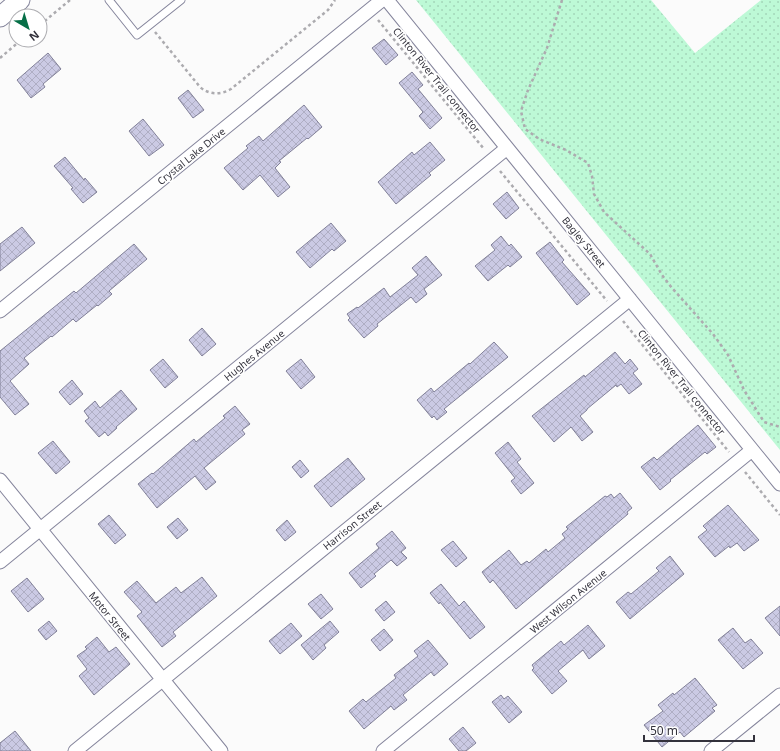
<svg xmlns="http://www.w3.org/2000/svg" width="780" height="751" font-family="'Noto Sans',sans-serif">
  <defs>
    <pattern id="grass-dots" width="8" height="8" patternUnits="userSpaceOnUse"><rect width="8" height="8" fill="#bdf9d6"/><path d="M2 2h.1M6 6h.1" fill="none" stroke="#a3d6b9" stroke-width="1.8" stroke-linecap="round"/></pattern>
    <pattern id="building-cross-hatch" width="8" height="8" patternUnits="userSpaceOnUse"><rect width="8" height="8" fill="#cbcae4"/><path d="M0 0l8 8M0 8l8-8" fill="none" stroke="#afaec4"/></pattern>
  </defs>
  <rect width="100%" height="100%" fill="#fbfbfb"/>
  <!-- grass -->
  <path fill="url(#grass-dots)" d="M416 0H651L695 53 761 0H780V450Z"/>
  <!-- building -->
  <path fill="url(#building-cross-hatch)" stroke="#818098" d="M384 39 398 55 386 65 372 48Z
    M48 53 61 69 43 84 45 87 31 98 17 80Z
    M412 72 423 85 418 89 442 118 430 129 419 116 423 112 399 83Z
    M188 90 204 110 193 118 178 98Z
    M304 105 322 127 308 139 307 138 279 161 281 162 275 168 290 187 278 197 260 175 243 190 224 168 248 148 246 146 259 136 263 141Z
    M143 119 164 145 149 156 129 131Z
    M430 142 445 160 429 173 431 175 396 204 378 182 412 152 414 155Z
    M65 157 84 180 85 178 97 192 83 203 71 189 73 188 54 166Z
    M507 192 519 208 506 219 493 204Z
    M331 223 346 241 334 251 332 249 310 268 296 252Z
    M22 227 35 243 0 271V244Z
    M501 236 509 246 511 244 522 257 510 267 508 265 488 281 475 266 495 250 491 245Z
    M550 242 564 260 562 262 590 294 577 305 536 253Z
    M134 244 147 259 109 291 112 294 98 306 97 305 76 322 73 319 52 337 51 336 24 358 29 364 10 381 29 404 15 415 0 397V351L74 291 76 293Z
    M426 256 442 275 424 289 427 294 416 303 411 297 377 324 378 326 364 338 348 320 350 318 347 314 357 307 358 308 384 288 390 297 418 275 412 268Z
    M202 328 216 344 202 356 189 340Z
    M494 342 508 357 444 409 447 412 437 420 434 416 432 418 417 400 431 388 434 392 469 363 470 364Z
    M615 352 625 364 630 359 638 369 633 373 642 384 629 394 621 384 617 387 616 385 587 409V410L580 416 593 432 582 441 571 427 554 442 532 416 584 375 585 377Z
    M163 359 178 377 165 388 150 370Z
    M301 359 315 377 301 389 286 371Z
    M72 380 83 394 70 405 59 392Z
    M121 390 137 409 116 427 117 428 108 436 105 432 99 437 85 421 89 418 84 411 95 401 100 408Z
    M235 406 250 424 242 430 245 434 204 468 216 482 206 490 195 476 157 508 138 484 152 473 153 474 194 439 196 442 225 418 223 416Z
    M698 425 716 447 707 454 705 452 670 480 671 481 660 490 641 467 654 457 657 460Z
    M53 441 70 462 56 474 38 453Z
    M508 442 521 459 517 462 534 483 521 494 511 481 515 478 495 453Z
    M348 458 365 479 331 507 314 486Z
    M300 460 309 471 301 478 292 467Z
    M620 493 632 508 627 512 628 514 516 609 493 580 490 583 482 572 509 550 521 565 527 561 529 563 546 549 548 552 565 538 562 534 568 529 566 527 605 496 607 497 611 494 614 498Z
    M728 505 759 540 744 551 737 543 730 548 729 546 715 557 698 537 707 530 703 526Z
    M109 515 126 535 115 544 98 524Z
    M178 518 188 530 177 539 167 527Z
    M287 520 296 532 285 541 276 530Z
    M392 531 406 548 401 552 407 558 397 566 391 560 374 574 376 576 361 588 349 573 379 548 376 544Z
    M453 541 467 558 456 567 441 550Z
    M670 556 684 574 630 619 616 602 628 592 631 594 659 571 656 568Z
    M202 577 217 596 173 632 176 636 162 647 137 616 142 612 124 592 137 581 156 603 176 587 181 593Z
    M27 578 44 599 28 612 11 591Z
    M441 584 459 606 464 601 485 627 470 639 440 602 439 604 430 593Z
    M321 594 333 609 321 619 308 604Z
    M386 601 395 612 384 621 375 610Z
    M780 606V636L765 618Z
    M49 621 57 631 46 640 38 630Z
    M330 621 339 632 324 645 326 648 313 660 301 645Z
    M291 623 302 636 280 654 269 641Z
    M588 625 605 646 589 659 583 650 558 671 567 681 552 694 532 670 534 668 532 665 561 641 564 645Z
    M733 628 745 643 751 639 763 653 743 669 718 640Z
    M384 629 393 640 380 651 371 640Z
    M97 637 109 652 116 647 130 664 94 695 79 676 87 669 77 656 87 649 85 647Z
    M428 640 448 664 434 676 431 672 403 695 407 700 394 710 391 706 364 729 349 711 363 699 366 702 396 678 394 675 418 656 414 651Z
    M695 678 717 705 712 708 715 711 684 737 680 732 662 747 644 725 663 711 658 705 673 693 674 695Z
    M501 695 504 699 508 696 522 712 509 723 492 702Z
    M463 727 476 743 466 751H459L449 739Z
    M15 731 31 751H0V743Z"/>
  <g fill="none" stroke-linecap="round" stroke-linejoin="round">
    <defs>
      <path id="lane" d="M109 0 137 35 181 0"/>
      <path id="street" d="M387 0 780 484
        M0 311 382 0
        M0 480 221 751
        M0 562 507 148
        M75 751 630 299
        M383 751 752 450
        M711 751 780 695"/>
      <path id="secondary" d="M0 17 20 0"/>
    </defs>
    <!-- lane casing -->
    <use href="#lane" stroke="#85859c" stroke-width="9"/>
    <!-- street casing -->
    <use href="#street" stroke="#85859c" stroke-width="15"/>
    <!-- secondary casing -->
    <use href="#secondary" stroke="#85859c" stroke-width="21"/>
    <!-- path -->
    <path stroke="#acabaf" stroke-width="2.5" stroke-dasharray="3 3" stroke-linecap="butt" d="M562 0 547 48 528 90 521 111 525 129 539 139 566 150 588 163 592 176 594 194 604 212 650 254 662 275 672 288 713 334 728 355 744 390 764 422 780 427
      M378 20 484 149
      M40 25 70 0
      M155 32 200 87C209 95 221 95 231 89L328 10 335 0
      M0 58 21 40
      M500 171 607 301
      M623 321 729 452
      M745 472 780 515"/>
    <!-- lane -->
    <use href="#lane" stroke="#fff" stroke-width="7"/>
    <!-- street -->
    <use href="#street" stroke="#fff" stroke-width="13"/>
    <!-- secondary -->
    <use href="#secondary" stroke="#fff" stroke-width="19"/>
  </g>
  <g text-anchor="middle" stroke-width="3.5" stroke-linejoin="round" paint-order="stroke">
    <!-- street labels -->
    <g font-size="10" fill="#33323c" stroke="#fff">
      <text transform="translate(437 80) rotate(51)" y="4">Clinton River Trail connector</text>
      <text transform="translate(191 156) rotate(-39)" y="4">Crystal Lake Drive</text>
      <text transform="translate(584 242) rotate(51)" y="4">Bagley Street</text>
      <text transform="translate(254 355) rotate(-39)" y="4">Hughes Avenue</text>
      <text transform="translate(682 382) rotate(51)" y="4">Clinton River Trail connector</text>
      <text transform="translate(352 525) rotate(-39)" y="4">Harrison Street</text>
      <text transform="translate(568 601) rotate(-39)" y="4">West Wilson Avenue</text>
      <text transform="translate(110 616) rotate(51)" y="4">Motor Street</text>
    </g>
  </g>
  <!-- north arrow -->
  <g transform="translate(28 28) rotate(142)"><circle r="19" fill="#ffffff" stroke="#adadb1"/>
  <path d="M0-3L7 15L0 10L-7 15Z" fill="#066f47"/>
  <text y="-6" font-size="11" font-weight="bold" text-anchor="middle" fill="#33323c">N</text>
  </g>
  <!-- scale -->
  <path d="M644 735v6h110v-6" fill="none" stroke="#33323c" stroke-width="2"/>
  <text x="650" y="735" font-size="12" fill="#33323c" stroke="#ffffff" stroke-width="3" paint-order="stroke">50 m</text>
</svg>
